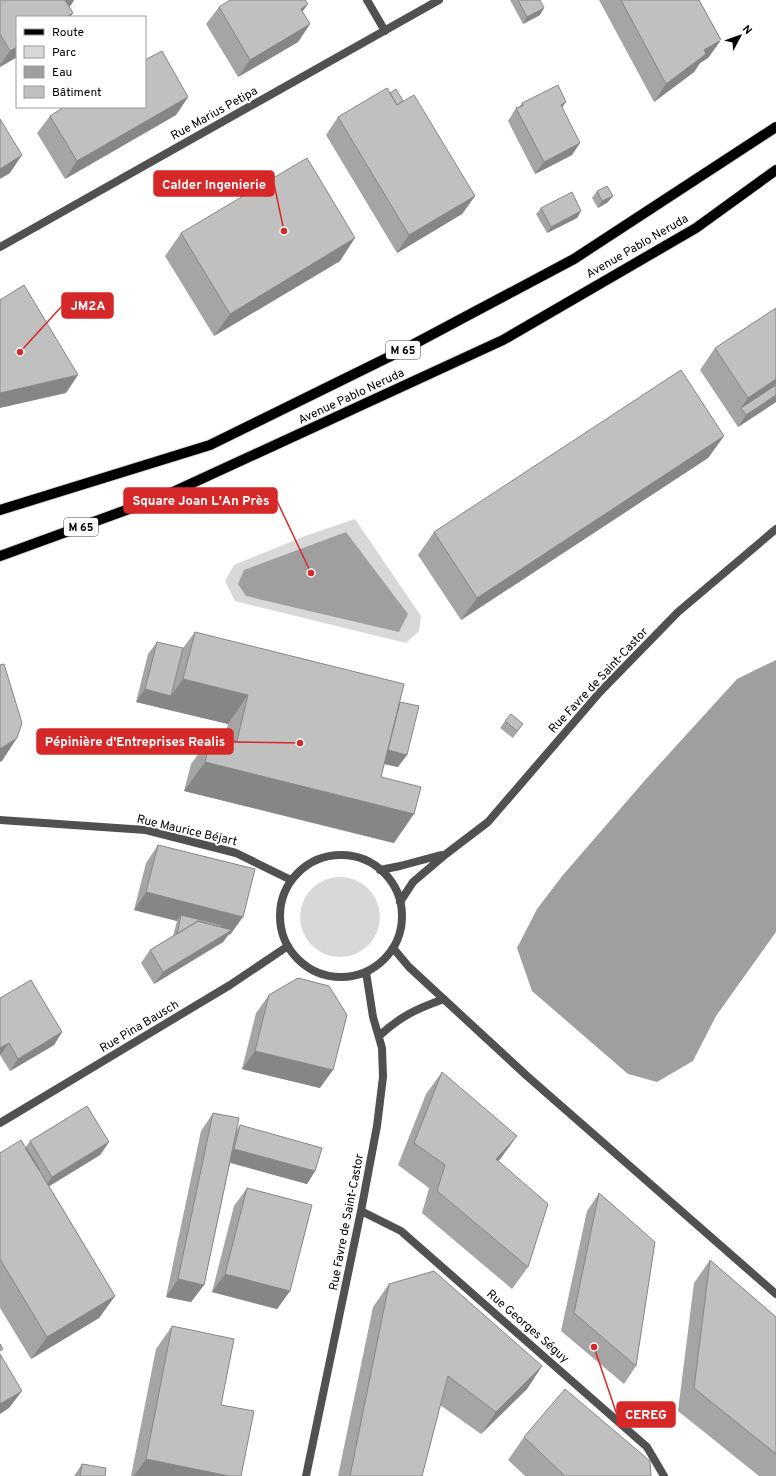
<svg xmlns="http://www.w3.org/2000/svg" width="776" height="1476" font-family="Overpass,sans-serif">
  <rect width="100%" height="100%" fill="#fff"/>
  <!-- green -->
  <path fill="#d8d8d8" d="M355 519 421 616 419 631 406 643 235 601 225 581 234 565 305 536Z
    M300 917a40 40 0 1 1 80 0a40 40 0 1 1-80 0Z"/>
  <!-- water -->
  <path fill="#9f9f9f" d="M346 532 408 614 399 632 246 596 238 584 244 570Z
    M776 660V932L716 1016 693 1061 657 1082 628 1074 532 991 517 948 537 909 563 875 646 779 737 679Z"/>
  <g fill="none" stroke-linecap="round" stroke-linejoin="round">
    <defs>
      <path id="primary" d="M0 510 210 445 399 352 574 259 776 127
        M0 556 162 497 503 340 696 228 776 170"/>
    </defs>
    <!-- primary casing -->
    <use href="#primary" stroke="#dbdbdb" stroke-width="12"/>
    <!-- lane -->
    <path stroke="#515151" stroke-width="8" d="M393 948 409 967 527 1076 776 1294
      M379 1036C401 1016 416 1009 444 999"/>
    <!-- street -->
    <path stroke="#515151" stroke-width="8" d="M367 0 385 31
      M0 247 439 0
      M0 820 146 830 236 853 291 880
      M280 916a61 61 0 1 1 122 0a61 61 0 1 1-122 0Z
      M380 870 400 866 441 855
      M400 902 413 882 446 854 488 822 600 692 678 612 776 529
      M0 1123 230 985 288 946
      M361 1211 401 1231 647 1447 664 1476
      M306 1476 361 1211 377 1126 383 1077 382 1048 373 1017 366 972"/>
    <!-- primary -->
    <use href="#primary" stroke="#000" stroke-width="10"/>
  </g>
  <!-- wall -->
  <path fill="#a5a5a5" d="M0 0H74L71 5 69 6 73 13 70 17H17V57L0 67Z
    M510 0H540V15L523 24Z
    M599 0H699L721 40 708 58 700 63 694 72 654 102Z
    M219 7 310 24 298 42 238 77 206 24Z
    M390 93 403 101 475 196 462 214 397 253 326 135 338 117Z
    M188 97 176 115 65 179 37 133 50 116Z
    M566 102 562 107 572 155 535 174 508 121 516 108 519 107 522 103Z
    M597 191 608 202 598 208 592 198Z
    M541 208 581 211 577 218 547 233 536 214Z
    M181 233 340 261 214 336 165 256Z
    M715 348 776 402 738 427 700 370Z
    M724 436 708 458 461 620 418 555 434 532Z
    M195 632 400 702 398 767 384 764 381 777 394 843 184 791 191 764 212 735 224 738 228 724 136 702 148 654 157 642 183 648Z
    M505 721 523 724 513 738 500 728Z
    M158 845 230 935 229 934 223 942 154 984 141 963 150 950 173 936 177 921 134 910 146 863Z
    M269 995 320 1088 242 1069 256 1013Z
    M0 998 62 1032 54 1045 10 1071 0 1055Z
    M442 1072 501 1158 498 1161 528 1267 512 1289 422 1213 429 1188 398 1165 426 1094Z
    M213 1113 236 1131 240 1125 315 1171 307 1184 230 1163 204 1285 191 1302 166 1297 201 1131Z
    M30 1141 109 1142 100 1155 49 1186 115 1296 99 1318 31 1359 0 1308V1153L25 1148Z
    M247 1188 290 1291 277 1309 212 1292 234 1206Z
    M599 1193 636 1366 624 1384 561 1331 587 1211Z
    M710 1260 776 1317V1476H759L678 1411 694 1283Z
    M389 1284 542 1366 527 1389 481 1434 440 1405 422 1476H338L373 1307Z
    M172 1326 221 1405 241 1476H131L156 1349Z
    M524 1437 651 1476H525L508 1460Z
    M82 1464 105 1476H74Z"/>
  <!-- shaded-wall -->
  <path fill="#868686" d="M64 0H74L71 5 52 17Z
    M308 4 295 22 301 9Z
    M544 8 540 15 523 24 527 17Z
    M73 13 70 17H66Z
    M310 24 298 42 238 77 250 60Z
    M721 40 708 58 700 63 694 72 654 102 666 84 704 50Z
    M17 47V57L0 67V65L10 51Z
    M188 97 176 115 65 179 77 161Z
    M566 102 557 114 561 105Z
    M580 143 572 155 535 174 544 162Z
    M22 155 10 173 0 179V169Z
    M475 196 462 214 397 253 409 235Z
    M613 196 608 202 598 208 602 201Z
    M581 211 577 218 547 233 551 227Z
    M355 238 340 261 214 336 230 314Z
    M78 375 66 393 0 408V393Z
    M776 379V392L741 408 748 398Z
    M776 395V402L738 427 746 415Z
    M724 436 708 458 461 620 477 598Z
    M183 679 248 695 228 724 136 702 145 689 171 696Z
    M17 738 2 761 0 762V749Z
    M381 748 407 755 398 767 372 761Z
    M205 762 414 814 394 843 184 791Z
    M146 892 243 917 230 935 229 934 223 942 154 984 163 972 226 933 181 915 177 921 134 910Z
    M62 1032 54 1045 10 1071 18 1059Z
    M9 1043 0 1055V1048Z
    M255 1051 333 1070 320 1088 242 1069Z
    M517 1136 501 1158 481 1182 496 1159Z
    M109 1142 100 1155 43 1190 52 1177Z
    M234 1149 315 1171 307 1184 225 1161Z
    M225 1274 290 1291 277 1309 212 1292Z
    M178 1279 204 1285 191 1302 166 1297Z
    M115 1296 99 1318 31 1359 47 1337Z
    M542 1366 527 1389 481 1434 496 1412Z
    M22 1391 9 1408 0 1414V1404Z
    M146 1459 229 1476H134Z"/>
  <!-- building -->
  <path fill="#c0c0c0" stroke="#868686" d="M0 0H65L73 13 66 17H17V47L10 51 0 34Z
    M230 0H305L308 4 301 9 310 24 250 60 219 7Z
    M518 0H540L544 8 527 17Z
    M621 0H699L721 40 704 50 706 54 666 84Z
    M162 51 188 97 77 161 50 116 64 107H145V60Z
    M558 85 566 102 561 105 580 143 544 162 516 108 523 106 522 103Z
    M387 88 397 105 414 95 475 196 409 235 338 117Z
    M396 89 403 101 397 105 390 93Z
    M0 119 22 155 0 169Z
    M307 158 355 238 230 314 181 233Z
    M607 186 613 196 602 201 597 191Z
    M572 192 581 211 551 227 541 208Z
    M24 285 78 375 0 393V300Z
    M776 308V379L748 398 715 348Z
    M681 370 724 436 477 598 434 532Z
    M776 385V395L746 415 741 408Z
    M195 632 404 684 381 777 421 787 414 814 205 762 212 735 237 741 248 695 183 679Z
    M157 642 183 648 171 696 145 689Z
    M4 664 22 723 17 738 0 749V665Z
    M400 702 419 706 407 755 388 750Z
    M511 714 523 724 517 731 505 721Z
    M158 845 255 869 243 917 146 892Z
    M181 915 221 925V927L198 921 177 934Z
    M198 921 232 930 163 972 150 950Z
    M298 978 329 986 347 1015 333 1070 255 1051 269 995Z
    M31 980 62 1032 18 1059 9 1043 0 1048V998Z
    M442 1072 517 1136 496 1159 548 1204 528 1267 437 1191 445 1165 414 1143Z
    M87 1106 109 1142 52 1177 30 1141Z
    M213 1113 239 1118 204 1285 178 1279Z
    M240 1125 322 1148 315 1171 234 1149Z
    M21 1140 115 1296 47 1337 0 1259V1153Z
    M26 1147 40 1170H39L25 1148Z
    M247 1188 312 1205 290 1291 225 1274Z
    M599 1193 655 1242 636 1366 574 1313Z
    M710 1260 776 1317V1454L694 1388Z
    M434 1271 542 1366 496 1412 448 1376 422 1476H350L389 1284Z
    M172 1326 234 1339 221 1405 254 1411 241 1476H229L146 1459Z
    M0 1344 3 1349 0 1351Z
    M0 1354 22 1391 0 1404Z
    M565 1389 650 1461 651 1476H565L524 1437Z
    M82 1464 106 1468 105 1476H80Z"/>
  <g text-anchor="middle" stroke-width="4" stroke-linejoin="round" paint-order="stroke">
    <!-- shield labels -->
    <g fill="#fff" stroke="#4c4c4c" stroke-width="1">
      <rect x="386" y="341" width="34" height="18" rx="3"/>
      <rect x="64" y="518" width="34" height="18" rx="3"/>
    </g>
    <g font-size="11" font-weight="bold" fill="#000">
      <text x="403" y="354">M 65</text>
      <text x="81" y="531">M 65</text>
    </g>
    <!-- street labels -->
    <g font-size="12" fill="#000" stroke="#fff">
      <text transform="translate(214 113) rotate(-29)" y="4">Rue Marius Petipa</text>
      <text transform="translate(637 246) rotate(-30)" y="4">Avenue Pablo Neruda</text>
      <text transform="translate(351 396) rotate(-25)" y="4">Avenue Pablo Neruda</text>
      <text transform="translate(598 680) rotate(-47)" y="4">Rue Favre de Saint-Castor</text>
      <text transform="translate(187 830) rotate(13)" y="4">Rue Maurice Béjart</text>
      <text transform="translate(139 1026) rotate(-31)" y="4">Rue Pina Bausch</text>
      <text transform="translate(346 1222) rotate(-79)" y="4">Rue Favre de Saint-Castor</text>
      <text transform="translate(528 1326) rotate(41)" y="4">Rue Georges Séguy</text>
    </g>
  </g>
  <!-- callouts -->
  <path fill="none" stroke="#d62828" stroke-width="1.5" d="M284 231L274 184M20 352L62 306M311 573L277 501M300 743L233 742M594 1347L617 1415"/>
  <g fill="#d62828" stroke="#fff" stroke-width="1.5">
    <circle cx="284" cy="231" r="4"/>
    <circle cx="20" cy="352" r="4"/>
    <circle cx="311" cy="573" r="4"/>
    <circle cx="300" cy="743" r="4"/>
    <circle cx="594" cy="1347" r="4"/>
  </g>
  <g fill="#d62828" stroke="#d62828" stroke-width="1.5">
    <rect x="154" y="171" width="120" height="25" rx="4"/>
    <rect x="62" y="293" width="51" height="25" rx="4"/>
    <rect x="124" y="488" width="153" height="25" rx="4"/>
    <rect x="37" y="729" width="196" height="25" rx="4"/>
    <rect x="617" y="1402" width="58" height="25" rx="4"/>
  </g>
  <g font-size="13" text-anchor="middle" font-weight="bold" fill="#fff">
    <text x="214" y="189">Calder Ingenierie</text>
    <text x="88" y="310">JM2A</text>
    <text x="201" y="505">Square Joan L'An Près</text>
    <text x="135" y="746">Pépinière d'Entreprises Realis</text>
    <text x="646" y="1419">CEREG</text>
  </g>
  <!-- legend -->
  <rect x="16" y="16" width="130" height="92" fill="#ffffff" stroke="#999999"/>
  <rect x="24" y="29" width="20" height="6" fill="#000000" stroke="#999999"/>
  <text x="52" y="36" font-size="12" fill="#000000">Route</text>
  <rect x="24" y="46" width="20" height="12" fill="#d8d8d8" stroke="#999999"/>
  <text x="52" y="56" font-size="12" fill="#000000">Parc</text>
  <rect x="24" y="66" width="20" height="12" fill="#9f9f9f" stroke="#999999"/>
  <text x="52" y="76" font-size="12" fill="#000000">Eau</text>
  <rect x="24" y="86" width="20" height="12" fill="#c0c0c0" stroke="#999999"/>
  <text x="52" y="96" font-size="12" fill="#000000">Bâtiment</text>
  <!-- north arrow -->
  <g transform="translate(740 36) rotate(49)" stroke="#ffffff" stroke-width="3" paint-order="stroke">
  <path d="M0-3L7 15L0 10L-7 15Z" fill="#000000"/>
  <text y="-6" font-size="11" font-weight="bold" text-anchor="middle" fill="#000000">N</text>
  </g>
</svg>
